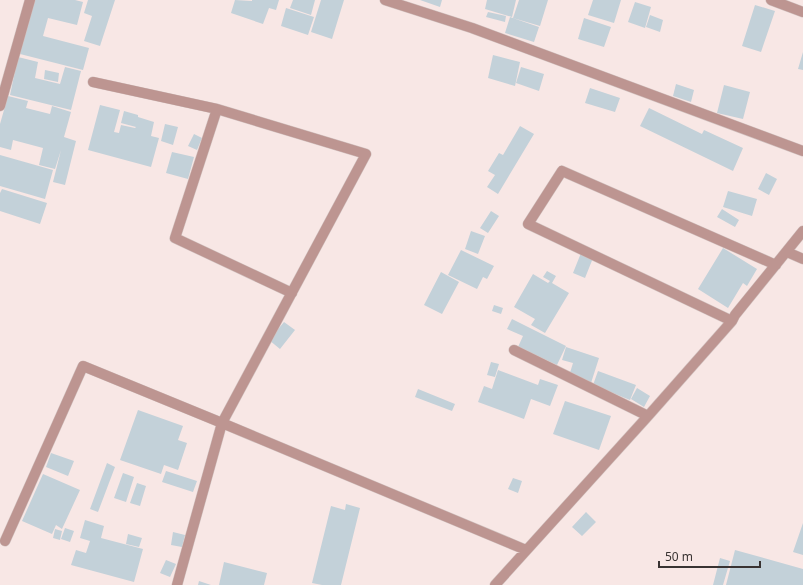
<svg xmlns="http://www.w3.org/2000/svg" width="803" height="585" font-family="'Noto Sans',sans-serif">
  <rect width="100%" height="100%" fill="#f8e7e5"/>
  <!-- building -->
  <path fill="#c3d1d9" d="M33 0H75L83 2 77 25 48 18 43 36 89 48 83 70 20 54Z
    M88 0H115L100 46 84 41 92 16 84 13Z
    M235 0 252 1V0H279L276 10 269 8 263 24 231 13Z
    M293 0H315L311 15 290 8Z
    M321 0H344L332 39 311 32Z
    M420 0H442L440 7Z
    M487 0H516L512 17 485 9Z
    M519 0H548L540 26 513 18Z
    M593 0H621L614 23 588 15Z
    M635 2 651 7 645 28 628 22Z
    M755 5 775 11 761 52 742 46Z
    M286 8 314 17 308 35 281 26Z
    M488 12 506 16 505 22 486 17Z
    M650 15 663 20 660 32 646 27Z
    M510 17 539 27 534 42 505 33Z
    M584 18 611 27 604 47 578 39Z
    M803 52V70L798 69Z
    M493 55 520 62 515 86 488 78Z
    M18 57 38 62 35 78 60 84 65 67 81 71 71 110 10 95Z
    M521 67 544 74 539 91 516 83Z
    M45 70 59 73 58 82 44 79Z
    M676 84 694 90 691 102 673 96Z
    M724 85 750 92 743 119 717 113Z
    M590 88 620 98 615 112 585 103Z
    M8 96 28 101 26 108 50 114 52 106 71 112 64 137 76 141 65 185 53 182 61 150 55 169 39 165 43 148 13 140 11 150 0 147V124Z
    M100 105 120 110 114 132 119 133 121 125 135 128 136 127 121 123 124 111 138 115V117L154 122 151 136 159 138 151 167 88 150Z
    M649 108 702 134 704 130 743 148 733 171 640 126Z
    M165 124 178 127 173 145 161 141Z
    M520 126 534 134 498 194 487 187 495 175 488 171 499 153 503 155Z
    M194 134 202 138 197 150 188 146Z
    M172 152 194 157 188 179 166 173Z
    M0 155 53 170 45 199 0 186Z
    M766 173 777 179 769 195 758 189Z
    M2 189 47 203 40 224 0 211V193Z
    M728 191 757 199 752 216 723 207Z
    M722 209 739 220 735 227 717 217Z
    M491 211 499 216 488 233 480 228Z
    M471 231 485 236 478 254 465 249Z
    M723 248 757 269 747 286 743 283 728 308 698 289Z
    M461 250 494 266 487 279 483 277 477 289 448 275Z
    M581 253 593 258 585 278 573 273Z
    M547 271 556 276 552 283 569 293 545 333 531 325 535 319 514 307 533 274 548 283 550 281 543 277Z
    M441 272 459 282 442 314 424 305Z
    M494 305 503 308 501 314 492 311Z
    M512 319 566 346 557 365 518 347 523 336 507 329Z
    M284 322 295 330 280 349 269 340Z
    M566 347 599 358 591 383 569 376 573 363 562 360Z
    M491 362 499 364 495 377 487 375Z
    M498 370 538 385 540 379 558 385 550 406 531 399 524 419 478 402 484 386 492 389Z
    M598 371 636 385 630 400 593 385Z
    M637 388 650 396 644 407 631 399Z
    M418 389 455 404 452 411 415 397Z
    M565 401 611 416 599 450 553 434Z
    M138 410 183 426 178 440 187 443 178 470 164 465 161 474 120 460Z
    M51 453 74 461 68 476 46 467Z
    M107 463 115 467 98 512 90 509Z
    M166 471 197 481 193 492 162 482Z
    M123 473 134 477 126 502 114 498Z
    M43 474 80 490 62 529 56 525 52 534 22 521Z
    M513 478 522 481 518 493 508 489Z
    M137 483 146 486 140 506 130 503Z
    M346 504 360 508 341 585H322L312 583 331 506 345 510Z
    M586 512 596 522 582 536 572 527Z
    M85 520 104 526 101 538 143 549 134 582 71 565 76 550 86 553 90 541 80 538Z
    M803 523V555L793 552Z
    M65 528 74 531 70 542 61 539Z
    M55 529 62 531 60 540 53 538Z
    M173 532 185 535 182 547 171 545Z
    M128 534 142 538 139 547 126 544Z
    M735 550 803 569V585H726Z
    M720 558 730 561 723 585H713Z
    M166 560 176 564 170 577 160 573Z
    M224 562 267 573 264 585H219Z
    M199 581 211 585H198Z"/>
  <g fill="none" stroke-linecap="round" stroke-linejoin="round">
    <defs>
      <path id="minor" d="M385 0 472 28 803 151
        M771 0 803 12
        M93 82 217 109 366 154 222 423 177 585
        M0 106 30 0
        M217 109 175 238 292 293
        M787 252 803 259
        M732 321 528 224 562 171 776 265
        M514 350 648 416
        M5 541 83 366 222 423 526 550
        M495 585 648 416 732 321 735 315 803 231"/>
    </defs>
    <!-- minor casing -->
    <use href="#minor" stroke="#d2c3c1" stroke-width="11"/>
    <!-- minor -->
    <use href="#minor" stroke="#bd9591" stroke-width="10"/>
  </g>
  <!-- scale -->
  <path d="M659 561v6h101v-6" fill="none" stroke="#393332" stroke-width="2"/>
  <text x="665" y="561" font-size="12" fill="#393332" stroke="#f8e7e5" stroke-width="3" paint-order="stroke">50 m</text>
</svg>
